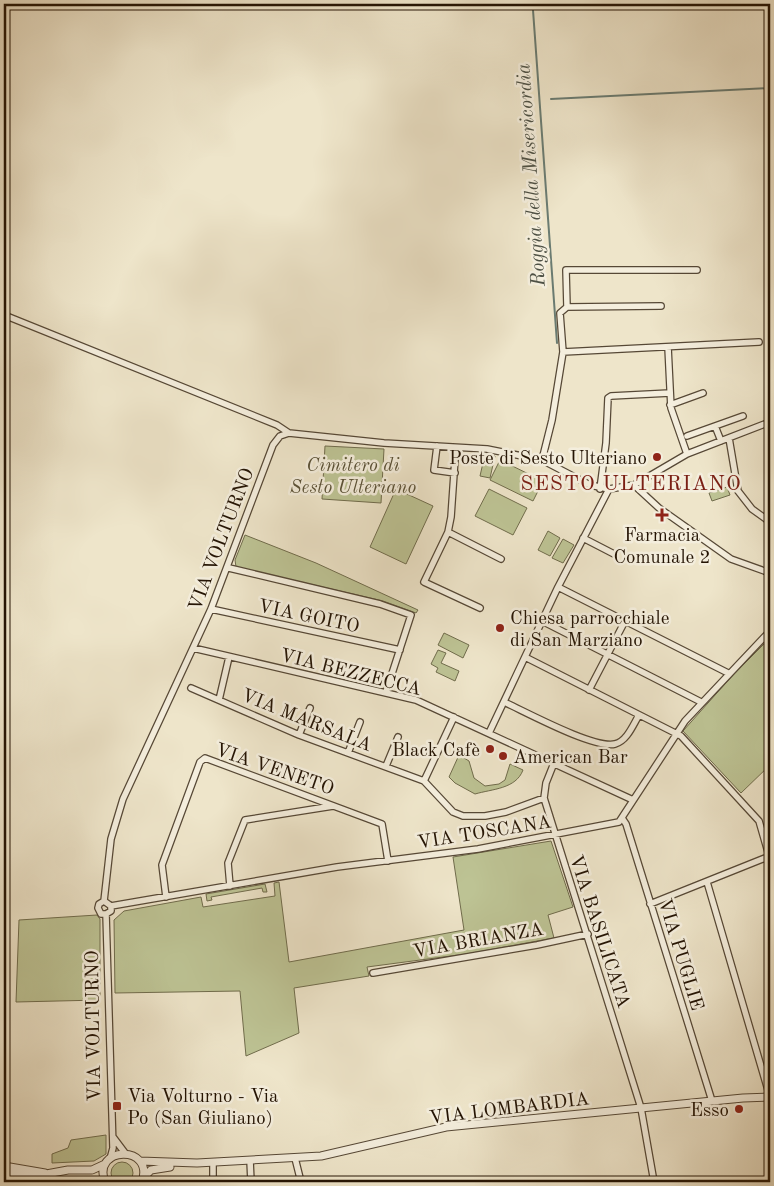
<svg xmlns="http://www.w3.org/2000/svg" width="774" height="1186" font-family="'Old Standard TT',serif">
  <rect width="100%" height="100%" fill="#eee5ca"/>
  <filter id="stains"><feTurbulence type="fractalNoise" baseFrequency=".004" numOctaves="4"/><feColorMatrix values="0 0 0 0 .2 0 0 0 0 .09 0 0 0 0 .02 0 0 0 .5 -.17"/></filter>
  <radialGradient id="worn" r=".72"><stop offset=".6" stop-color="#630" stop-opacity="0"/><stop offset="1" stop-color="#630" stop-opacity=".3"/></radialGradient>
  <!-- green -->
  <path fill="#bdc394" stroke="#706c4c" d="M325 446 384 449 381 503 322 499Z
    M485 454 495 456 490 478 480 476Z
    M500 460 543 481 533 501 490 480Z
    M727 487 730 495 712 501 709 493Z
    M396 489 433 506 406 564 370 547Z
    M489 489 527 508 513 535 475 516Z
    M548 531 560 538 550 556 538 550Z
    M245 535 316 563 418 610 416 613 383 601 236 567 235 560Z
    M563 539 574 545 563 563 552 558Z
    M444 633 469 645 463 658 438 645Z
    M770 638V765L741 793 683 731 733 675Z
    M438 650 446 653 441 663 459 671 455 681 436 672 438 668 431 664Z
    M459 755 469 761 474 778 485 786 499 784 505 780 510 764 523 770C516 789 492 789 475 794L455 783 449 777Z
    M551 841 573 907 548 915 554 938 466 954 367 967 369 976 294 988 299 1033 246 1056 240 991 115 993 114 920 124 911 201 897 203 907 275 896 274 883 279 882 289 962 464 930 453 857Z
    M265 884 267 892H263L262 888 211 897 212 900 207 901 206 894Z
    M97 915 100 919V1000L16 1002 19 920Z
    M106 1135V1154L94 1161 52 1163V1154L68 1148 71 1140Z
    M111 1173a11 11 0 1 1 22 0a11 11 0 1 1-22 0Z"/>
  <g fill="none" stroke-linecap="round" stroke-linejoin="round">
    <!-- stream -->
    <path stroke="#6a7b71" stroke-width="2" d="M530 4 533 10 557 343
      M551 99 770 88"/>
    <defs>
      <path id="minor" d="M567 307 661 306
        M4 315 277 425 289 433
        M668 347 671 408 687 454
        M563 352 759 342
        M670 405 703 393
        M715 426 721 441
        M687 436 743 416
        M729 438 738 491 752 509 770 522
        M437 446 434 470 455 473
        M455 459 451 517 448 532 424 582 480 608
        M542 460 552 420 563 352 560 313 567 307 566 270H697
        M634 485 659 508 731 559 770 573
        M600 489 606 443 608 398 611 396 670 393
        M448 532 501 559
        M583 538 614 554
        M229 568 380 604 411 615 386 692
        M558 587 728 673
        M211 609 400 650
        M542 621 701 702
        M193 648 416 700 633 800
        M525 657 681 736 759 821 770 859
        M191 688 299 735 424 781 453 812 463 816H485L506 812 544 798
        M589 690 625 621
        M219 700 229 657
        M504 702C526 712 594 749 615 744 627 741 633 725 639 715
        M489 733 558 587 609 489
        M299 735 310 708
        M348 753 360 722
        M554 763 546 783 544 798 641 1108 654 1182
        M386 766 398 737
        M424 781 454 717
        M622 818 626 824 712 1101
        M707 882 770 1097
        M230 886 228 863 245 820 333 806
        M166 897 162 865 200 762 205 758 382 824 388 861
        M104 901 111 839 123 799 211 609 273 445 280 436 289 433 384 443 487 449 542 460 590 485 609 489 634 485 687 454 770 422
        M104 901 111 906V911L106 914 113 1148 110 1159
        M104 901 99 904 98 908 101 914H106
        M650 904 770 856
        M111 906 337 867 478 849 619 822 685 721 770 631
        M373 973 537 945 588 934
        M113 1137 125 1153
        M295 1158 301 1182
        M250 1160 251 1182
        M213 1163V1182
        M643 1182 654 1179"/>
      <path id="tertiary" d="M140 1161 197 1163 321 1156 446 1127 743 1098 770 1097
        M4 1166 45 1173
        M4 1174 12 1173 30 1177 68 1170H92L105 1164
        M143 1178 151 1170 170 1167
        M105 1182C91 1146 155 1144 142 1182"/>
    </defs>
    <!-- minor casing -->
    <use href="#minor" stroke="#564836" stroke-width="8"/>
    <!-- tertiary casing -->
    <use href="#tertiary" stroke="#564836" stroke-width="9"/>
    <!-- minor -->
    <use href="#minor" stroke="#f4eedd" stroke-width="5.5"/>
    <!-- tertiary -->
    <use href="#tertiary" stroke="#f4eedd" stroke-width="7"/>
  </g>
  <!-- markers -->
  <g fill="#8f2418" stroke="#f4eedd" stroke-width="2">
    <circle cx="657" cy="457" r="5"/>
    <path d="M659.5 507.5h5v5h5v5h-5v5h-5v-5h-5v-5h5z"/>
    <circle cx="500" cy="628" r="5"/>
    <circle cx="490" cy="749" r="5"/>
    <circle cx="503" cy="756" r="5"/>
    <rect x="112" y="1101" width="10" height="10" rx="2.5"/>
    <circle cx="739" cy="1109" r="5"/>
  </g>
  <g text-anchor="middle" stroke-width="5" stroke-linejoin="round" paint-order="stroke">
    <!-- poi labels -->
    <g font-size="19" fill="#241404" stroke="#f4eedd" text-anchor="end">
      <text x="647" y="464">Poste di Sesto Ulteriano</text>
      <text x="662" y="541" text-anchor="middle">Farmacia<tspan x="662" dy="22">Comunale 2</tspan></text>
      <text x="510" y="624" text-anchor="start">Chiesa parrocchiale<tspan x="510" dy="22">di San Marziano</tspan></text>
      <text x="480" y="756">Black Cafè</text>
      <text x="513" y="763" text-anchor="start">American Bar</text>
      <text x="127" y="1102" text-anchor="start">Via Volturno - Via<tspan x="127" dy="22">Po (San Giuliano)</tspan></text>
      <text x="729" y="1116">Esso</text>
    </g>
    <!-- park labels -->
    <g font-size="19" font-style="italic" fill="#5a5136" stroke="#f4eedd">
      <text x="353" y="471">Cimitero di<tspan x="353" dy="22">Sesto Ulteriano</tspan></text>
    </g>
    <!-- street labels -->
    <g font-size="19" fill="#241404" stroke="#f4eedd">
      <text transform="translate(220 539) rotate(-69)" y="7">VIA VOLTURNO</text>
      <text transform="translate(309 615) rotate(12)" y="7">VIA GOITO</text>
      <text transform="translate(351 671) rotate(14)" y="7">VIA BEZZECCA</text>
      <text transform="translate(307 719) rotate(22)" y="7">VIA MARSALA</text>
      <text transform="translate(275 768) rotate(19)" y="7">VIA VENETO</text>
      <text transform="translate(484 831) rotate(-9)" y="7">VIA TOSCANA</text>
      <text transform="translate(601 931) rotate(72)" y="7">VIA BASILICATA</text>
      <text transform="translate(478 939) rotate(-10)" y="7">VIA BRIANZA</text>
      <text transform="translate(682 954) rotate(73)" y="7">VIA PUGLIE</text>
      <text transform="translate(92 1026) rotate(-91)" y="7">VIA VOLTURNO</text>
      <text transform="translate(509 1107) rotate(-7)" y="7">VIA LOMBARDIA</text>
    </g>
    <!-- water labels -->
    <g font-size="20" font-style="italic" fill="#4d5044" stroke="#f4eedd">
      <text transform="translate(530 175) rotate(-94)" y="7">Roggia della Misericordia</text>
    </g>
    <!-- quarter labels -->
    <g font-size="21" letter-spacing="1" fill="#7a1f14" stroke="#f4eedd">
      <text x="631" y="490">SESTO ULTERIANO</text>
    </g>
  </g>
  <!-- margin -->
  <rect width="774" height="1186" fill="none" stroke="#eee5ca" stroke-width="20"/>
  <rect x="5" y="5" width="764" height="1176" fill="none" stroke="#241404" stroke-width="2.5"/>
  <rect x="10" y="10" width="754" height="1166" fill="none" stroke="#241404"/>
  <rect width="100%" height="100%" filter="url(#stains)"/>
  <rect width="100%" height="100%" fill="url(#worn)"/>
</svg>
